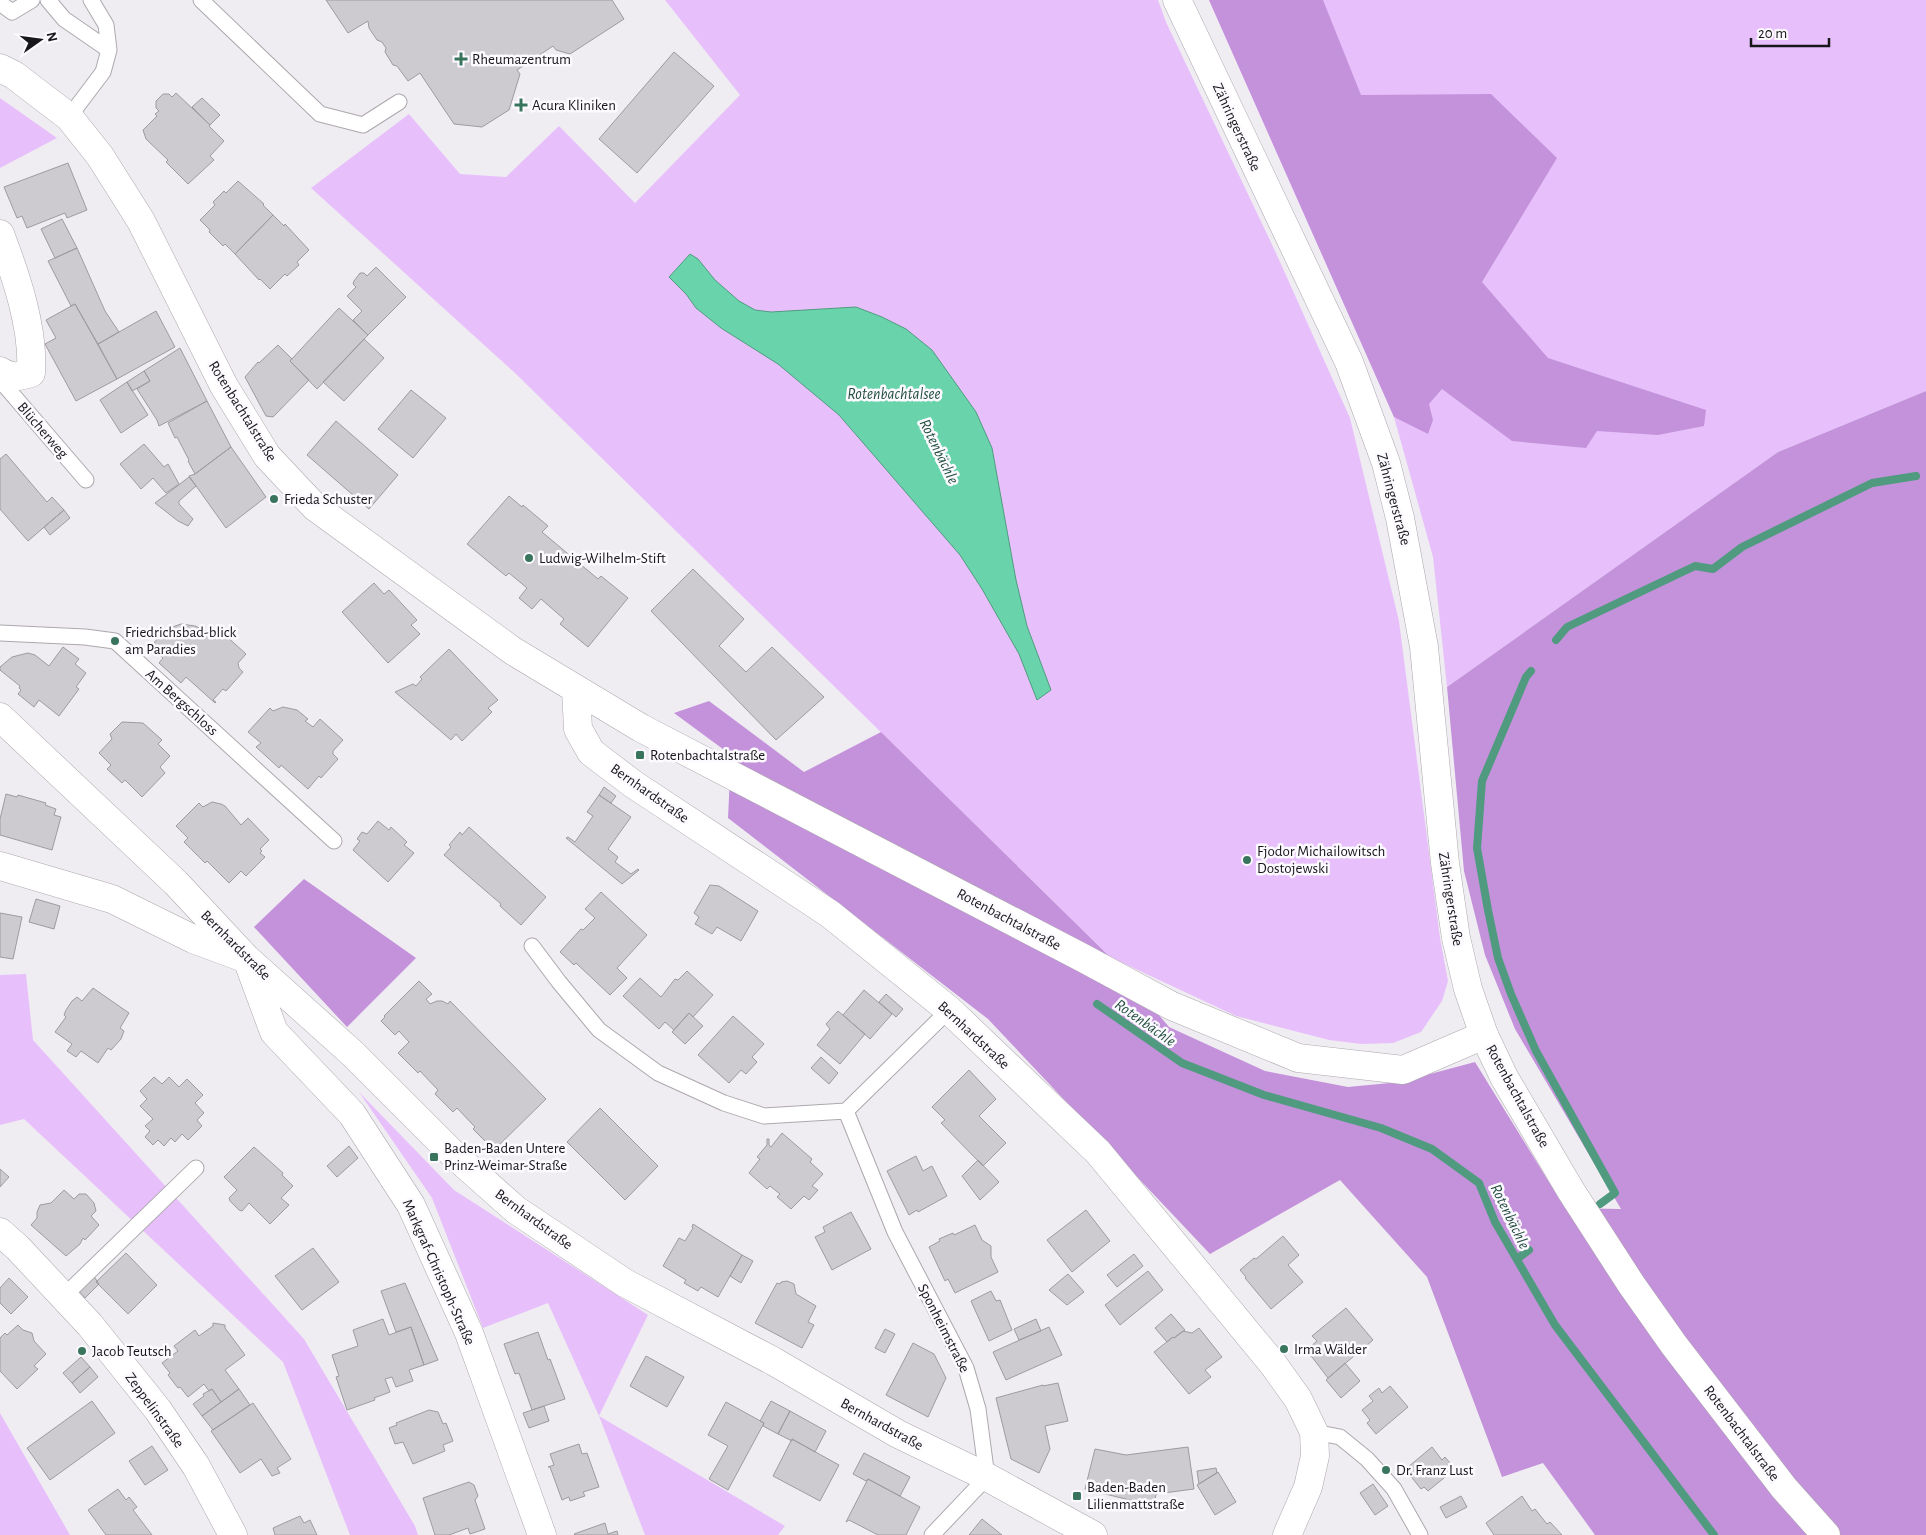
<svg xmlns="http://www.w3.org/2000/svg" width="1926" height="1535" font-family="'Alegreya Sans',sans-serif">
  <rect width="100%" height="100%" fill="#f0edf2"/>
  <!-- green -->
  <path fill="#e7c0fb" d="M665 0H1158L1166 22 1276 253 1350 418 1399 621 1440 938 1448 981 1442 1001 1421 1032 1393 1043 1361 1044 1329 1040 1236 1016 1110 957 515 373 311 188 409 114 460 174 506 177 559 126 635 203 740 95Z
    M1209 0H1926V391L1778 452 1447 687 1433 557 1394 417Z
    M0 98 57 138 0 168Z
    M26 974 33 1040 304 1339 415 1526 418 1535H350L283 1362 24 1119 0 1125V975Z
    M359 1092 454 1190 648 1315 599 1416 785 1526 778 1535H645L599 1416 548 1303 483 1328 432 1198Z
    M0 1413 70 1535H0Z"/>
  <!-- forest -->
  <path fill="#c392db" d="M1209 0H1323L1361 95 1491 94 1557 158 1482 282 1548 358 1706 410 1704 426 1658 435 1597 431 1586 448 1512 441 1442 389 1429 404 1433 420 1428 434 1394 417Z
    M1926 391V1535H1595L1543 1463 1502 1477 1427 1277 1340 1180 1210 1254 988 1019 728 818 731 755 674 713 709 701 804 772 881 732 1110 957 1169 1027 1265 1071 1348 1087 1400 1082 1475 1062 1565 1208 1621 1209 1515 1029 1485 955 1464 871 1447 687 1778 452Z
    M304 879 416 958 347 1027 254 927Z"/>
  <!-- water -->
  <path fill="#69d4ab" stroke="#509b7f" d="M690 254 698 259 715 280 739 301 755 310 771 312 856 307 882 317 906 329 932 350 976 412 992 448 1016 580 1027 626 1051 690 1037 700 1019 654 982 589 960 555 839 415 778 364 721 328 696 308 686 294 669 277Z"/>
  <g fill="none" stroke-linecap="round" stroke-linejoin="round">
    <!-- stream -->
    <path stroke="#509b7f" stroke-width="8" d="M1556 640 1567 627 1695 566 1713 569 1742 547 1872 483 1916 476
      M1531 671 1526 677 1482 781 1477 848 1488 910 1498 958 1511 994 1536 1051 1615 1193 1600 1204
      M1097 1004 1182 1063 1264 1095 1381 1128 1432 1149 1479 1183 1495 1222 1555 1325 1714 1535
      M1517 1259 1529 1250"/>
  </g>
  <!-- building -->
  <path fill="#cecbd0" stroke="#9e9ba0" d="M326 0H612L624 19 570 54 556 50 553 46 517 70 520 74 509 110 482 127 454 124 420 73 408 81 397 66 393 65 385 52 386 48 382 42 377 40 369 28 368 21 348 33Z
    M674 52 714 86 637 173 599 139Z
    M176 93 210 125 209 126 224 141 210 156 214 160 188 184 166 162 168 160 146 139 143 130 157 116 155 114 159 111 156 108V101L163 94H169L172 97Z
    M202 98 220 115 210 125 192 107Z
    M68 163 87 210 67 218 65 213 27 228 22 216 17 218 4 187Z
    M238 181 264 204 263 205 273 215 235 254 225 244 223 246 209 232 210 230 200 220 215 205 213 202 224 191 226 193Z
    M273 215 284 226 285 224 309 250 297 262 299 265 287 276 285 274 270 289 260 279 259 280 235 254Z
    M62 219 77 248 55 258 41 229Z
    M77 248 105 311 119 332 98 344 75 304 71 306 48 261Z
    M376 267 406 297 368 335 353 320 362 311 347 296 356 287 353 284 354 281 360 273H364L367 276Z
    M75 304 117 379 76 401 45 344 56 338 46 320Z
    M339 308 368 335 317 389 290 361Z
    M156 311 175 347 117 379 98 344Z
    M364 339 384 358 344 401 323 382Z
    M278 345 292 359 290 361 309 380 273 417 266 416 245 377 258 362 259 363Z
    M180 348 207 401 159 426 157 420 137 389 150 381 144 371Z
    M144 371 150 381 132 391 127 382Z
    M127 382 148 415 121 433 100 400Z
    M411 390 446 418 413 458 378 429Z
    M207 401 231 447 195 474 188 461 189 460 177 437 175 438 168 423Z
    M336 421 398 475 369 509 307 455Z
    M144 444 164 467 168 464 179 484 166 493 153 478 141 489 120 464Z
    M231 447 266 497 226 528 189 476 195 474Z
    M6 454 47 502 52 497 64 510 28 541 0 509V459Z
    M189 477 196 486 179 501V504L193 519 188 526 178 521 155 503Z
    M509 496 522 507 523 505 548 526 542 532 598 579 601 576 628 598 588 647 560 624 564 619 541 599 532 609 519 598 527 588 509 573 506 576 467 544Z
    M64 510 70 518 50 535 44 527Z
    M693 569 744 619 719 646 746 672 772 647 824 697 776 740 651 611Z
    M374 583 384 594 389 590 417 620 411 625 420 634 388 663 342 612Z
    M181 624 195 626 209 632 213 627 215 629 211 633 219 640 224 634 246 654 238 663 239 668 243 672 226 691 223 689 213 700 216 702 215 703 186 677 181 683 159 663 163 658 151 647 164 630Z
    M63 647 79 659 75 664 86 673 76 687 79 689 59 716 39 700 34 707 18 694 21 690 19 688 20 686 0 670V667L12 657 28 653 35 655 49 666Z
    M449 649 498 700 488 708 492 712 462 741 456 734 451 740 395 692 413 684 416 686 422 679 420 677Z
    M283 707 297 710 308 719 305 721 313 727 320 719 343 740 333 751V754L338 759 321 778 319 776 308 789 281 765 279 768 256 747 261 743 248 732 270 708 273 711Z
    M122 722 143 723 162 740 158 744 170 756 160 767 165 773 142 797 125 780 122 783 107 769 111 765 99 753 112 739 110 734Z
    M604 787 616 796 611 803 599 795Z
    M6 794 17 797 18 795 46 803 45 805 56 809 54 815 61 817 52 850 0 835V819Z
    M599 795 631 817 608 849 618 857 615 862 631 874 638 869 639 870 622 884 566 838 568 837 575 842 593 816 587 812Z
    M212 802 221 804 225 806 241 825 248 818 269 840 260 849 262 851 260 853 265 857 246 876 241 871 229 883 207 861 205 863 184 842 188 838 176 826 199 803 203 807Z
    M378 821 389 830 391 827 407 842 404 845 414 853 388 882 353 850 360 841 357 839 362 832 367 834Z
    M469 827 546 897 521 925 500 906 501 904 444 855 451 847 449 845 460 832 462 835Z
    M710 885 719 886 758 911 741 941 717 927 712 934 695 924 699 917 694 913Z
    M601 892 647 935 617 968 627 978 610 995 576 963 574 965 560 952 581 929 583 930 595 918 585 909Z
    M36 899 60 906 54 929 29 922Z
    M0 913 22 917 13 959 0 957Z
    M687 971 713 995 693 1017 689 1013 674 1030 665 1022 659 1029 623 996 640 978 661 997 675 979 678 980Z
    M419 981 432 994 426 999 430 1004 437 1001H442L448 1004 450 1001 546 1099 494 1150 473 1129 475 1127 457 1108 453 1112 435 1094 438 1090 420 1071 418 1073 398 1053 409 1042 399 1031 395 1035 381 1021 385 1017 384 1016Z
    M93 988 129 1013 120 1028 124 1031 121 1039 111 1050 108 1048 98 1063 81 1051 76 1057 67 1051 72 1044 55 1032 66 1017 64 1015 66 1010 72 1001 77 997 82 1001Z
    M864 990 892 1014 870 1039 843 1015Z
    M886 994 903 1009 896 1017 879 1002Z
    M838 1011 865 1034 840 1064 817 1045 830 1029 826 1024Z
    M689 1013 703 1026 685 1044 672 1032Z
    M733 1016 764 1044 752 1057 757 1062 746 1074 741 1070 729 1083 698 1055Z
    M821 1057 838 1073 829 1084 811 1068Z
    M969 1070 996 1099 979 1116 1006 1143 983 1166 941 1123 945 1120 932 1107Z
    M154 1077 162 1084 169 1077 179 1087 187 1079 203 1095 195 1103 204 1113 197 1120 202 1126 188 1140 182 1134 175 1142 171 1138 164 1146 158 1140 153 1145 145 1137 150 1131 145 1126 153 1119 140 1106 147 1099 140 1091Z
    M600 1108 658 1166 625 1200 567 1142Z
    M782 1133 812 1159 810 1162 823 1174 812 1186 818 1190 809 1200 804 1196 791 1209 777 1197 780 1194 770 1186 767 1189 749 1173 760 1159 757 1157 767 1145V1139H769V1145L771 1147Z
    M349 1146 358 1158 337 1177 327 1166Z
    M254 1147 283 1173 282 1175 293 1186 281 1198 289 1205 270 1224 249 1203 242 1211 239 1210 230 1201 229 1198 237 1190 224 1177Z
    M916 1156 923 1171 932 1166 947 1196 918 1212 917 1210 909 1215 887 1171Z
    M978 1160 999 1182 980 1200 962 1176Z
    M0 1169 9 1177 0 1187Z
    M64 1190 74 1199 79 1194H86L94 1203 96 1211 91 1216 99 1225 85 1240 83 1238 80 1244 66 1256 31 1225 37 1218V1212L40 1205 51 1203Z
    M1086 1210 1110 1241 1072 1272 1047 1240Z
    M851 1212 871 1249 832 1270 815 1237 825 1232 823 1227Z
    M693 1224 742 1255 718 1297 701 1287 698 1291 684 1283 686 1280 663 1266 679 1238 685 1241 693 1228 692 1227Z
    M975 1225 982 1240 991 1246V1257L998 1272 955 1293 948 1279 945 1281 929 1247 940 1241 939 1239 953 1233 954 1235Z
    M1283 1236 1299 1255 1288 1265 1303 1282 1271 1309 1245 1278 1246 1277 1240 1270 1254 1258 1256 1259Z
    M313 1248 339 1282 302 1310 275 1276Z
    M126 1253 157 1285 128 1314 96 1282Z
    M1134 1254 1143 1266 1117 1287 1107 1275Z
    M742 1255 753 1261 741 1283 730 1276Z
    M1148 1271 1163 1290 1120 1325 1105 1305Z
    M1068 1274 1084 1292 1067 1305 1049 1290Z
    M93 1275 99 1284 85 1298 78 1290Z
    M9 1278 28 1297 11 1314 0 1303V1288Z
    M787 1281 794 1284 796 1294 816 1306 808 1322 814 1325 802 1348 755 1323 777 1283 780 1284 781 1282Z
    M405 1283 438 1360 424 1365 411 1327 396 1332 381 1291Z
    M991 1291 996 1301 1000 1300 1012 1330 989 1341 971 1301Z
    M1346 1308 1373 1340 1328 1378 1312 1357 1304 1352 1317 1341 1312 1336Z
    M1171 1314 1185 1330 1174 1338 1173 1337 1167 1342 1155 1328Z
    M383 1319 389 1335 411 1327 424 1365 409 1370 413 1381 396 1387 392 1377 385 1379 390 1392 374 1398 375 1400 347 1410 336 1377 339 1376 332 1355 358 1346 353 1330Z
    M1036 1319 1041 1331 1019 1340 1014 1329Z
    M213 1323 225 1325V1328L245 1355 225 1370 239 1389 221 1402 212 1389 209 1391 204 1384 188 1397 180 1387 178 1388 168 1375 170 1373 162 1363 178 1351 174 1346 195 1330 199 1336 213 1326Z
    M18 1325 23 1330 32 1333 34 1341 46 1354 34 1366 38 1369 17 1389 0 1371V1338L5 1333 7 1335Z
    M1049 1327 1062 1355 1006 1380 993 1352Z
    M1199 1328 1222 1357 1205 1370 1211 1377 1189 1394 1154 1352 1173 1337 1174 1338 1183 1331 1192 1333Z
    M885 1329 895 1334 885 1353 875 1348Z
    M538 1332 548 1360 550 1359 565 1399 532 1410 519 1373 515 1374 504 1344Z
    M913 1343 934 1354 946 1378 928 1417 886 1395Z
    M646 1356 684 1377 667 1407 630 1386Z
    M81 1357 90 1367 72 1383 63 1373Z
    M1345 1363 1360 1381 1341 1398 1326 1380Z
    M90 1367 98 1377 80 1393 72 1383Z
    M1058 1383 1068 1421 1045 1426 1050 1449 1039 1473 1011 1459 996 1398 1043 1385V1386Z
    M1390 1386 1408 1407 1376 1434 1367 1423 1370 1420 1362 1410 1373 1401 1369 1396 1379 1388 1382 1393Z
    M212 1389 221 1402 202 1416 193 1404 204 1396 203 1394Z
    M239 1389 250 1405 213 1430 202 1416Z
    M92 1401 115 1433 50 1480 27 1448Z
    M771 1401 790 1411 778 1434 763 1426 764 1423 760 1421Z
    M726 1402 764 1423 728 1490 709 1479 728 1446 708 1435Z
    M253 1403 291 1459 277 1468 280 1473 272 1476 261 1459 240 1473 211 1431Z
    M544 1406 549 1421 529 1428 523 1413Z
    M429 1410 438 1412 443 1424 446 1423 453 1441 443 1445 445 1451 413 1464 403 1442 395 1444 389 1428 397 1425 396 1423Z
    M790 1411 826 1431 815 1452 792 1439V1441L778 1434Z
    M792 1439 839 1465 820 1501 773 1476Z
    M579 1444 582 1454 587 1453 599 1487 583 1492 585 1496 570 1501 569 1497 562 1500 550 1467H548L554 1465 550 1454Z
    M152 1446 168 1470 145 1485 129 1461Z
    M1188 1447 1194 1489 1156 1494 1154 1506 1085 1489 1095 1449 1126 1455Z
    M1432 1447 1442 1460 1445 1457 1455 1469 1428 1491 1424 1487 1421 1489 1409 1474 1412 1472 1408 1467Z
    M864 1453 910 1477 900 1496 868 1479 866 1481 853 1474Z
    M1216 1468 1217 1473 1199 1484 1197 1471Z
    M1218 1472 1236 1502 1215 1515 1197 1485Z
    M868 1479 920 1507 906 1535H878L849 1520 846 1522Z
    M469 1482 474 1485 478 1496 475 1500 485 1529 470 1534 468 1528 449 1535H435L423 1498Z
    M1373 1484 1388 1506 1375 1515 1360 1493Z
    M118 1489 126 1500 129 1497 137 1507 133 1510 152 1535H106L88 1510Z
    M1461 1496 1467 1507 1446 1518 1440 1507Z
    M1522 1496 1532 1511 1535 1509 1547 1524 1550 1522 1562 1535H1494L1486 1523Z
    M300 1516 304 1523 310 1520 317 1535H275L273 1528Z
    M982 1519 1002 1535H969Z
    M605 1523 608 1534 617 1531 618 1535H575L574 1534Z"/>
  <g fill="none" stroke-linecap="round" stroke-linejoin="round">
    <defs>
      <path id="lane" d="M48 0 64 19 109 50
        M201 0 320 114 363 125 399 102
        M0 3 12 12 32 0
        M69 117 103 72 109 50 106 25 91 0
        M0 380 86 480
        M0 633 85 637 115 641 334 841
        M532 946 559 982 599 1030 658 1073 724 1103 764 1116 846 1111
        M63 1297 196 1168
        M1314 1432 1340 1437 1367 1459 1394 1489 1420 1535
        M932 1535 987 1477 978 1409 966 1368 895 1232 846 1111 949 1010"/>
      <path id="street" d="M0 68 14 75 69 117 100 156 141 221 224 386 267 456 315 507 513 651 641 728 1083 958 1172 1006 1298 1058 1403 1070 1484 1035
        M0 234C16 276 34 328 31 373 18 377 12 378 0 371
        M576 689 578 729 591 752 633 784 830 914 949 1010 1098 1152 1273 1364 1298 1399 1314 1432 1315 1456 1308 1487 1287 1535
        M0 717 176 883 247 959 352 1053 454 1155 516 1210 625 1283 773 1361 898 1434 987 1477 1093 1535
        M0 866 112 899 193 939 247 959 274 1032 352 1114 411 1205 469 1333 542 1535
        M0 1232 18 1248 90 1325 158 1410 196 1466 233 1535"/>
      <path id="secondary" d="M1177 0 1349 362 1386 463 1400 518 1424 647 1445 863 1456 938 1468 989 1484 1035 1504 1077 1571 1191 1631 1284 1674 1345 1784 1488 1826 1535"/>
    </defs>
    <!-- lane casing -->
    <use href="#lane" stroke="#aca8ad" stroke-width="17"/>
    <!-- street casing -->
    <use href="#street" stroke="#aca8ad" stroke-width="29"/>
    <!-- secondary casing -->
    <use href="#secondary" stroke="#aca8ad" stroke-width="29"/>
    <!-- lane -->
    <use href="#lane" stroke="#fff" stroke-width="15"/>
    <!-- street -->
    <use href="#street" stroke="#fff" stroke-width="28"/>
    <!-- secondary -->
    <use href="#secondary" stroke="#fff" stroke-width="28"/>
  </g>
  <!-- markers -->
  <g fill="#39745d" stroke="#fdfaff" stroke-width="2">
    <path d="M458.5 51.5h5v5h5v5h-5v5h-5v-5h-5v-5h5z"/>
    <path d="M518.5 97.5h5v5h5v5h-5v5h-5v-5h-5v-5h5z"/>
    <circle cx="274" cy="499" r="5"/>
    <circle cx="529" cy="558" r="5"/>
    <circle cx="115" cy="641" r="5"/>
    <rect x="635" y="750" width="10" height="10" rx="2.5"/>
    <circle cx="1247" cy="860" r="5"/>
    <rect x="429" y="1152" width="10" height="10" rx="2.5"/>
    <circle cx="1284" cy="1349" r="5"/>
    <circle cx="82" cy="1351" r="5"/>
    <circle cx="1386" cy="1470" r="5"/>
    <rect x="1072" y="1491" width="10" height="10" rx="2.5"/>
  </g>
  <g text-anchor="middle" stroke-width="5" stroke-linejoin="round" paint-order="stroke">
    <!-- poi labels -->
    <g font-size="15" fill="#171618" stroke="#fdfaff" text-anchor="start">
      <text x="472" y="64">Rheumazentrum</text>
      <text x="532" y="110">Acura Kliniken</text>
      <text x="284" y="504">Frieda Schuster</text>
      <text x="539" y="563">Ludwig-Wilhelm-Stift</text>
      <text x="125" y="637">Friedrichsbad-blick<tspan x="125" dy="17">am Paradies</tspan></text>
      <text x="650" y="760">Rotenbachtalstraße</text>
      <text x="1257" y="856">Fjodor Michailowitsch<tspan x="1257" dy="17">Dostojewski</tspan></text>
      <text x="444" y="1153">Baden-Baden Untere<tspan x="444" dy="17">Prinz-Weimar-Straße</tspan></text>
      <text x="1294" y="1354">Irma Wälder</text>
      <text x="92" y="1356">Jacob Teutsch</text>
      <text x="1396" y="1475">Dr. Franz Lust</text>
      <text x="1087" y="1492">Baden-Baden<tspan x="1087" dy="17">Lilienmattstraße</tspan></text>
    </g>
    <!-- street labels -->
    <g font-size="15" fill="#171618" stroke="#fdfaff">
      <text transform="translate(1237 127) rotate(65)" y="5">Zähringerstraße</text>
      <text transform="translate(243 411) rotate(58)" y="5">Rotenbachtalstraße</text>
      <text transform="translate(43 430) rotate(49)" y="5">Blücherweg</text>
      <text transform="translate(1394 499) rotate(75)" y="5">Zähringerstraße</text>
      <text transform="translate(182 702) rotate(42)" y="5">Am Bergschloss</text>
      <text transform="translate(650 793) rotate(35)" y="5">Bernhardstraße</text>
      <text transform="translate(1451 899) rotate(81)" y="5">Zähringerstraße</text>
      <text transform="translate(1009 919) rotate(28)" y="5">Rotenbachtalstraße</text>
      <text transform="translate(236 945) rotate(45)" y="5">Bernhardstraße</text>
      <text transform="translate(974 1035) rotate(43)" y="5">Bernhardstraße</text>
      <text transform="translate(1518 1096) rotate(61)" y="5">Rotenbachtalstraße</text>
      <text transform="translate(534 1219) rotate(36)" y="5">Bernhardstraße</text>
      <text transform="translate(439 1272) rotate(66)" y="5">Markgraf-Christoph-Straße</text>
      <text transform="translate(944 1328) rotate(63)" y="5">Sponheimstraße</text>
      <text transform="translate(155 1410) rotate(54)" y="5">Zeppelinstraße</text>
      <text transform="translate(882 1424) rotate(29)" y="5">Bernhardstraße</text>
      <text transform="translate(1742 1433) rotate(53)" y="5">Rotenbachtalstraße</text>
    </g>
    <!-- water labels -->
    <g font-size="16" font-style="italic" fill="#224f3e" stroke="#fdfaff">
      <text x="894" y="399">Rotenbachtalsee</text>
      <text transform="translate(940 451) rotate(64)" y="6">Rotenbächle</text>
      <text transform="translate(1146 1022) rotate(35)" y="6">Rotenbächle</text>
      <text transform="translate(1511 1216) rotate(64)" y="6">Rotenbächle</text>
    </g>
  </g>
  <!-- north arrow -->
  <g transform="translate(40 40) rotate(76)" stroke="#fdfaff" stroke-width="4" paint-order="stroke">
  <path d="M0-4L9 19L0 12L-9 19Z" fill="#171618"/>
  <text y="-8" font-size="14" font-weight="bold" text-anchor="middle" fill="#171618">N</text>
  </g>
  <!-- scale -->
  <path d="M1751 38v8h78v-8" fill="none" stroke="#171618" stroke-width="2.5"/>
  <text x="1758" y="38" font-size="15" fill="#171618" stroke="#fdfaff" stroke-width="4" paint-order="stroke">20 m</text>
</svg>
